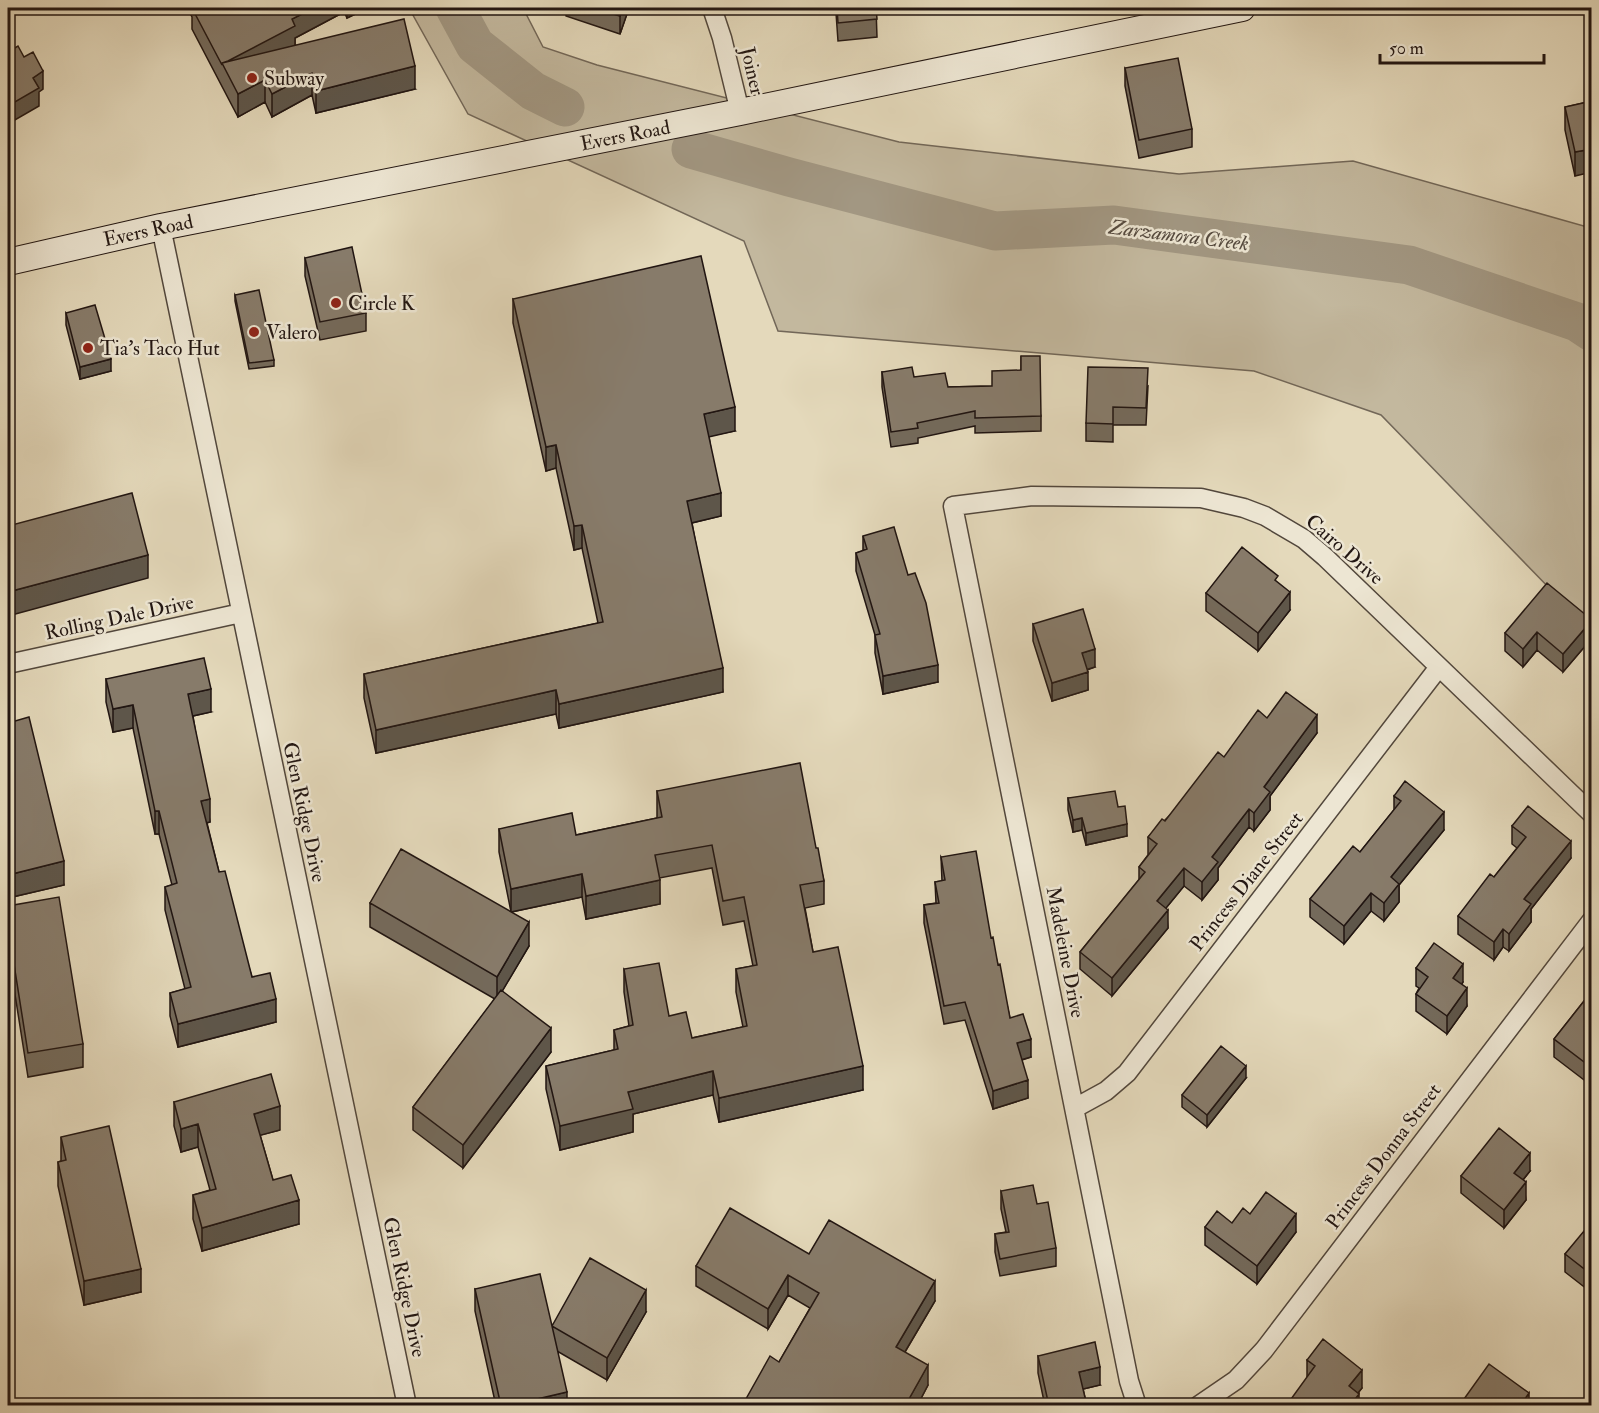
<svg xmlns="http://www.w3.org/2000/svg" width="1599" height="1413" font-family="'IM FELL Double Pica',serif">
  <rect width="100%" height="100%" fill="#e4d9bb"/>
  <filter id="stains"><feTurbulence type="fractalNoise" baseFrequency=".00333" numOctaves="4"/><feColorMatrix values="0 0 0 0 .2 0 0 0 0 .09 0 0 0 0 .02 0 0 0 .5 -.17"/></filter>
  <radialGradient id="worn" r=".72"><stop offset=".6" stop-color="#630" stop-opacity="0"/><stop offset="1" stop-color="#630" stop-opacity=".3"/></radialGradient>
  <!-- green -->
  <path fill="#c3b89e" stroke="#726758" stroke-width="1.5" d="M409 8H523L543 47 597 65 899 142 1179 174 1353 161 1591 228V631L1381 415 1254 371 778 331 744 241 468 114Z"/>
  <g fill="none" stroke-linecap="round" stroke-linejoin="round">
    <!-- river -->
    <path stroke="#a29782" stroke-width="39" d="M455 8 475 45 533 91 565 107
      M691 149 789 177 995 231 1114 225 1409 265 1577 322 1592 332"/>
    <defs>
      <path id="street" d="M712 8 722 38 740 112
        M161 227 407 1406
        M8 664 241 613
        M1075 1108 1106 1091 1127 1073 1439 667
        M1137 1406 1129 1381 953 506 1032 496 1201 498 1244 508 1265 516 1304 539 1325 557 1592 814
        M1198 1406 1236 1380 1264 1350 1592 920"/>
      <path id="secondary" d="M8 262 161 227 740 112 1242 8"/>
    </defs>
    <!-- street casing -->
    <use href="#street" stroke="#52473c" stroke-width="21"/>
    <!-- secondary casing -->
    <use href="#secondary" stroke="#221612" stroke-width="28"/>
    <!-- street -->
    <use href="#street" stroke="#ede6d3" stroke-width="18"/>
    <!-- secondary -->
    <use href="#secondary" stroke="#ede6d3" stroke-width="26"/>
  </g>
  <!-- wall -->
  <path fill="#746a5b" stroke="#221612" stroke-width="1.5" d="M187 8H368L347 18 344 12 295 38V45L415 89 316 113 312 95 272 117 265 102 238 117 192 29V17Z
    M566 8H629L620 34 566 16Z
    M821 8H876L877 37 838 41 836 13 822 14Z
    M1125 68 1192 129V147L1139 158 1125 86Z
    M1592 101 1575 176 1565 130V107Z
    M305 258 366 313V331L320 340 305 276Z
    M235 295 274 360V366L249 369 235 301Z
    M513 299 735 431 709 436 721 516 692 523 723 692 559 728 556 714 376 753 364 698V674L598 623 582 548 574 550 556 468 546 471 513 323Z
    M66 313 111 371 80 379 66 325Z
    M1021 356 1041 416V431L975 433V426L918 438V443L891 447 882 387V372L914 377 948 387 992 386 1021 370Z
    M1148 386 1146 425H1113V442L1086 441V423Z
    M863 536 938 682 883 694 875 653V635L856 571V553L863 551Z
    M1206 593 1290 610 1258 651 1206 611Z
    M1592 620V638L1563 672 1537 650 1523 667 1505 651V633Z
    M1033 624 1095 667 1087 670 1088 690 1052 701 1033 641Z
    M106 679 211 712 193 716 210 822 207 823 219 872 252 977 276 1022 178 1047 170 1016V993L185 989 165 910V887L172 885 159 834H155L133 728 113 732 106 702Z
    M1267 718 1317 733 1270 796V810L1254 831 1249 827 1218 868V880L1202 900 1184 886 1166 908 1168 928 1112 996 1080 969V952L1139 880V867L1148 855V837Z
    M8 723 64 885 8 898Z
    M657 791 816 848 824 881V904L805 908 813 952 863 1090 719 1122 713 1095 633 1114V1132L560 1150 546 1089V1066L614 1050V1030L629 1026 624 992V969L669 1016 692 1038 743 1027 736 992V969L753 966 744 921 723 925 712 868 659 878 660 904 586 919 582 897 511 912 499 852V829L576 835 657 818Z
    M1394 796 1444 830 1399 885V902L1384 921 1371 911 1344 944 1310 917V899L1360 852 1394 810Z
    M1068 798 1118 807 1127 836 1086 845 1082 830 1073 832 1068 810Z
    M1512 826 1571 858 1531 909V922L1509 951 1503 947 1494 960 1458 934V916L1494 877 1517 848 1512 844Z
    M941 857 991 938 998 965 1010 1018 1031 1057 1022 1060 1028 1098 993 1109 965 1020 944 1024 924 923V905L936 903 935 882 942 881Z
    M370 903 529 946 502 991 551 1052 463 1168 413 1130V1107L495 999 370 927Z
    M8 906 83 1044V1067L28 1077 8 950Z
    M1416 968 1463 982 1462 984 1467 1006 1447 1034 1416 1011V994L1419 988 1416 986Z
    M1592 991V1086L1554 1057V1039Z
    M1246 1078 1207 1127 1182 1107V1095Z
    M174 1102 280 1130 260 1135 273 1180 299 1224 202 1251 193 1219V1195L210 1190 198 1147 181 1152 174 1126Z
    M61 1137 141 1292 84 1305 58 1186V1162L61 1161Z
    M1530 1171 1523 1180 1526 1200 1504 1228 1461 1193V1176Z
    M1001 1191 1056 1248V1266L1000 1276 995 1252V1234L1006 1232 1001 1209Z
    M1250 1214 1296 1232 1257 1284 1205 1245V1227L1232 1223Z
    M1592 1238V1293L1565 1272V1254Z
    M809 1254 935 1301 905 1352 928 1385 917 1406H742L779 1362 810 1308 788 1295 768 1329 696 1286V1266Z
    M475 1289 552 1326 646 1312 607 1380 557 1351 567 1406H496L475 1311Z
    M1038 1356 1100 1385 1083 1389 1087 1406H1045L1038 1373Z
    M1307 1360 1362 1388 1358 1393 1359 1406 1307 1377Z"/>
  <!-- shaded-wall -->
  <path fill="#5e564a" stroke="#221612" stroke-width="1.5" d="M314 8H344V12L295 38V46L223 64 292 19Z
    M347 8H368L347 18Z
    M623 8H629L620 34V16Z
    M415 66V89L316 113V91Z
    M43 71V89L39 92V106L8 124V106L33 78Z
    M312 73V95L272 117V94Z
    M265 80V102L238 117V94Z
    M1592 149V172L1575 176V152Z
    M111 359V371L80 379V367Z
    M735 407V431L704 438V414Z
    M556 445V468L546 471V447Z
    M721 493V516L687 524V501Z
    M582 525V548L574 550V526Z
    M148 555V578L8 616V592Z
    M1290 592V610L1258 651V633Z
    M1592 620V638L1563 672V654Z
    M1537 632V650L1523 667V649Z
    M1095 649V667L1082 671V653Z
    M938 665V682L883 694V676Z
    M723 668V692L559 728V704Z
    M1088 672V690L1052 701V683Z
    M211 689V712L188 717V694Z
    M556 690V714L376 753V730Z
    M133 705V728L113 732V709Z
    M1317 715V733L1270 796V810L1254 831V813L1264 787Z
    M210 799V822L201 824V801Z
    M1249 809V827L1218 868V880L1202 900V882L1212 857Z
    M155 811H159V834H155Z
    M1444 812V830L1399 885V902L1384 921V903L1391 877Z
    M1082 818V830L1073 832V820Z
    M1127 824V836L1086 845V833Z
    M1571 841V858L1531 909V922L1509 951V934L1524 899Z
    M64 861V885L8 898V875Z
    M1184 868V886L1157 919V901Z
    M582 874V897L511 912V889Z
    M660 880V904L586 919V896Z
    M1371 893V911L1344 944V926Z
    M1168 910V928L1112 996V978Z
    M529 922V946L497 1000V977Z
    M1503 929V947L1494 960V942Z
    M1463 964V982L1453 996V978Z
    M1467 988V1006L1447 1034V1016Z
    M276 999V1022L178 1047V1024Z
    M551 1028V1052L463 1168V1145Z
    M1031 1039V1057L1017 1061V1043Z
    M863 1066V1090L719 1122V1098Z
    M1246 1066V1078L1207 1127V1115Z
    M713 1071V1095L633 1114V1132L560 1150V1126L628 1092Z
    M1028 1080V1098L993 1109V1091Z
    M280 1106V1130L254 1137V1114Z
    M198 1124V1147L181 1152V1129Z
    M1530 1153V1171L1514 1191V1173Z
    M1526 1182V1200L1504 1228V1210Z
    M299 1200V1224L202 1251V1228Z
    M1296 1214V1232L1257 1284V1266Z
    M141 1269V1292L84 1305V1281Z
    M788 1275V1295L768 1329V1309Z
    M935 1281V1301L896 1367V1347Z
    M646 1290V1312L607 1380V1358Z
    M928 1365V1385L917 1406H905Z
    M1100 1367V1385L1079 1390V1372Z
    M1362 1370V1388L1349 1404V1386Z
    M567 1392V1406H507Z
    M1529 1393V1406H1520Z
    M1359 1394V1406H1350Z"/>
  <!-- building -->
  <path fill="#877b6a" stroke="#221612" stroke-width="1.5" d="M192 8H314L292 19 295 26 228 61 222 63V65Z
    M593 8H623L620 16Z
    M837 8H876L877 19 838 23Z
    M404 19 415 66 316 91 312 73 272 94 265 80 238 94 222 63Z
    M18 46 24 57 33 52 43 71 33 78 39 88 8 106V52Z
    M1178 58 1192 129 1139 140 1125 68Z
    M1592 101V149L1575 152 1565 107Z
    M352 247 366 313 320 322 305 258Z
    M701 256 735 407 704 414 721 493 687 501 723 668 559 704 556 690 376 730 364 674 603 622 582 525 574 526 556 445 546 447 513 299Z
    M259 290 274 360 249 363 235 295Z
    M95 305 111 359 80 367 66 313Z
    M1021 356H1040L1041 416 975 418V411L917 423 918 428 891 432 882 372 912 367 914 377 945 373 948 387 992 386V371L1021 370Z
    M1088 367 1148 368 1146 408 1113 407V424L1086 423Z
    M132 493 148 555 8 592V526Z
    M894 527 908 575 915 573 926 603 938 665 883 676 875 635 880 634 856 553 867 549 863 536Z
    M1242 547 1278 576 1275 580 1290 592 1258 633 1206 593Z
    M1547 583 1592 620 1563 654 1537 632 1523 649 1505 633Z
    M1083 609 1095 649 1082 653 1088 672 1052 683 1033 624Z
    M204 658 211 689 188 694 210 799 201 801 219 872 225 871 252 977 270 973 276 999 178 1024 170 993 191 987 165 887 177 883 159 811H155L133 705 113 709 106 679Z
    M1286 692 1317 715 1264 787 1270 792 1254 813 1249 809 1212 857 1218 862 1202 882 1184 868 1157 901 1168 910 1112 978 1080 952 1145 872 1139 867 1157 844 1148 837 1162 819 1165 821 1218 752 1224 757 1258 710 1267 718Z
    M29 717 64 861 8 875V723Z
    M800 763 816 848H818L824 881 800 885 813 952 838 947 863 1066 719 1098 713 1071 628 1092 633 1109 560 1126 546 1066 618 1049 614 1030 633 1025 624 969 659 963 669 1016 686 1012 692 1038 747 1026 736 969 757 965 744 897 723 901 712 845 655 855 660 880 586 896 582 874 511 889 499 829 572 813 576 835 662 817 657 791Z
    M1405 781 1444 812 1391 877 1399 884 1384 903 1371 893 1344 926 1310 899 1353 846 1360 852 1401 801 1394 796Z
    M1115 791 1118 807 1125 806 1127 824 1086 833 1082 818 1073 820 1068 798Z
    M1528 806 1571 841 1524 899 1531 904 1509 934 1503 929 1494 942 1458 916 1490 874 1494 877 1526 837 1512 826Z
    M401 849 529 922 497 977 370 903Z
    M976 851 991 938 993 937 998 965 1000 964 1010 1018 1023 1014 1031 1039 1017 1043 1028 1080 993 1091 965 1002 944 1006 924 905 939 903 935 882 945 880 941 857Z
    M59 897 83 1044 28 1053 8 926V906Z
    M1434 943 1463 964 1453 978 1467 988 1447 1016 1416 994 1428 977 1416 968Z
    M501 990 551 1028 463 1145 413 1107Z
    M1592 991V1068L1554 1039Z
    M1221 1046 1246 1066 1207 1115 1182 1095Z
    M271 1074 280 1106 254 1114 273 1180 291 1175 299 1200 202 1228 193 1195 216 1189 198 1124 181 1129 174 1102Z
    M109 1126 141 1269 84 1281 58 1162 66 1160 61 1137Z
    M1499 1128 1530 1153 1514 1173 1526 1182 1504 1210 1461 1176Z
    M1033 1185 1037 1204 1048 1202 1056 1248 1000 1259 995 1234 1009 1232 1001 1191Z
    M1266 1192 1296 1214 1257 1266 1205 1227 1217 1211 1232 1223 1243 1208 1250 1214Z
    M730 1208 809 1254 829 1220 935 1281 896 1347 928 1365 905 1406H742L770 1356 779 1362 819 1293 788 1275 768 1309 696 1266Z
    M1584 1231 1592 1238V1275L1565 1254Z
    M590 1258 646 1290 607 1358 552 1326 567 1392 507 1406H501L475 1289 540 1274 552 1326Z
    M1323 1339 1362 1370 1349 1386 1359 1394 1350 1406H1286L1315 1366 1307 1360Z
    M1095 1342 1100 1367 1079 1372 1087 1406H1049L1038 1356Z
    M1489 1364 1529 1393 1520 1406H1459Z
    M535 1400 544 1406H532Z"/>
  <!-- markers -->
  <g fill="#8f2418" stroke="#ede6d3" stroke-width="2">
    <circle cx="252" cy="78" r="6"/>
    <circle cx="336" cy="303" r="6"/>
    <circle cx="254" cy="332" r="6"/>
    <circle cx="88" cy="348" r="6"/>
  </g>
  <g text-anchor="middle" stroke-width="5" stroke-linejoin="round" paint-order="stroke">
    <!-- street labels -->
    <g font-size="20" fill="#221612" stroke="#ede6d3">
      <text transform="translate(753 71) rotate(77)" y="7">Joiner</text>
      <text transform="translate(625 135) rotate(-11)" y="7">Evers Road</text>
      <text transform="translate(148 230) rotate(-12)" y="7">Evers Road</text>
      <text transform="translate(1345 549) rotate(41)" y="7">Cairo Drive</text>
      <text transform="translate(119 617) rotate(-12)" y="7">Rolling Dale Drive</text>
      <text transform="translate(305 812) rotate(78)" y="7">Glen Ridge Drive</text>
      <text transform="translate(1246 881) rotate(-52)" y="7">Princess Diane Street</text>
      <text transform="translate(1066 952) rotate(79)" y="7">Madeleine Drive</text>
      <text transform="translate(1383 1156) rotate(-53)" y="7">Princess Donna Street</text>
      <text transform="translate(405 1287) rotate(78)" y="7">Glen Ridge Drive</text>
    </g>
    <!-- poi labels -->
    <g font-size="20" fill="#221612" stroke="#ede6d3" text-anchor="start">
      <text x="264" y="85">Subway</text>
      <text x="348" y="310">Circle K</text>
      <text x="266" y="339">Valero</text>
      <text x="100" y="355">Tia's Taco Hut</text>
    </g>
    <!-- water labels -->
    <g font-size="21" font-style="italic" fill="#554a3f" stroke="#ede6d3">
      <text transform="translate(1179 235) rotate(7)" y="7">Zarzamora Creek</text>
    </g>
  </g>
  <!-- margin -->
  <rect width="1599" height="1413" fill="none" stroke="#e4d9bb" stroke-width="30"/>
  <rect x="9" y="9" width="1581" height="1395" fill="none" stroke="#221612" stroke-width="3"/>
  <rect x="15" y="15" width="1569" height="1383" fill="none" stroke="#221612" stroke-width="1.5"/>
  <!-- scale -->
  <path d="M1380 54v9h164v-9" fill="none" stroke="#221612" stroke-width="3"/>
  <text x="1389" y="54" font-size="18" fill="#221612" stroke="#ede6d3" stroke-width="4.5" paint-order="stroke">50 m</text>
  <rect width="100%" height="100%" filter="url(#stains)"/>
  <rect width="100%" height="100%" fill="url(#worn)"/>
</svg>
